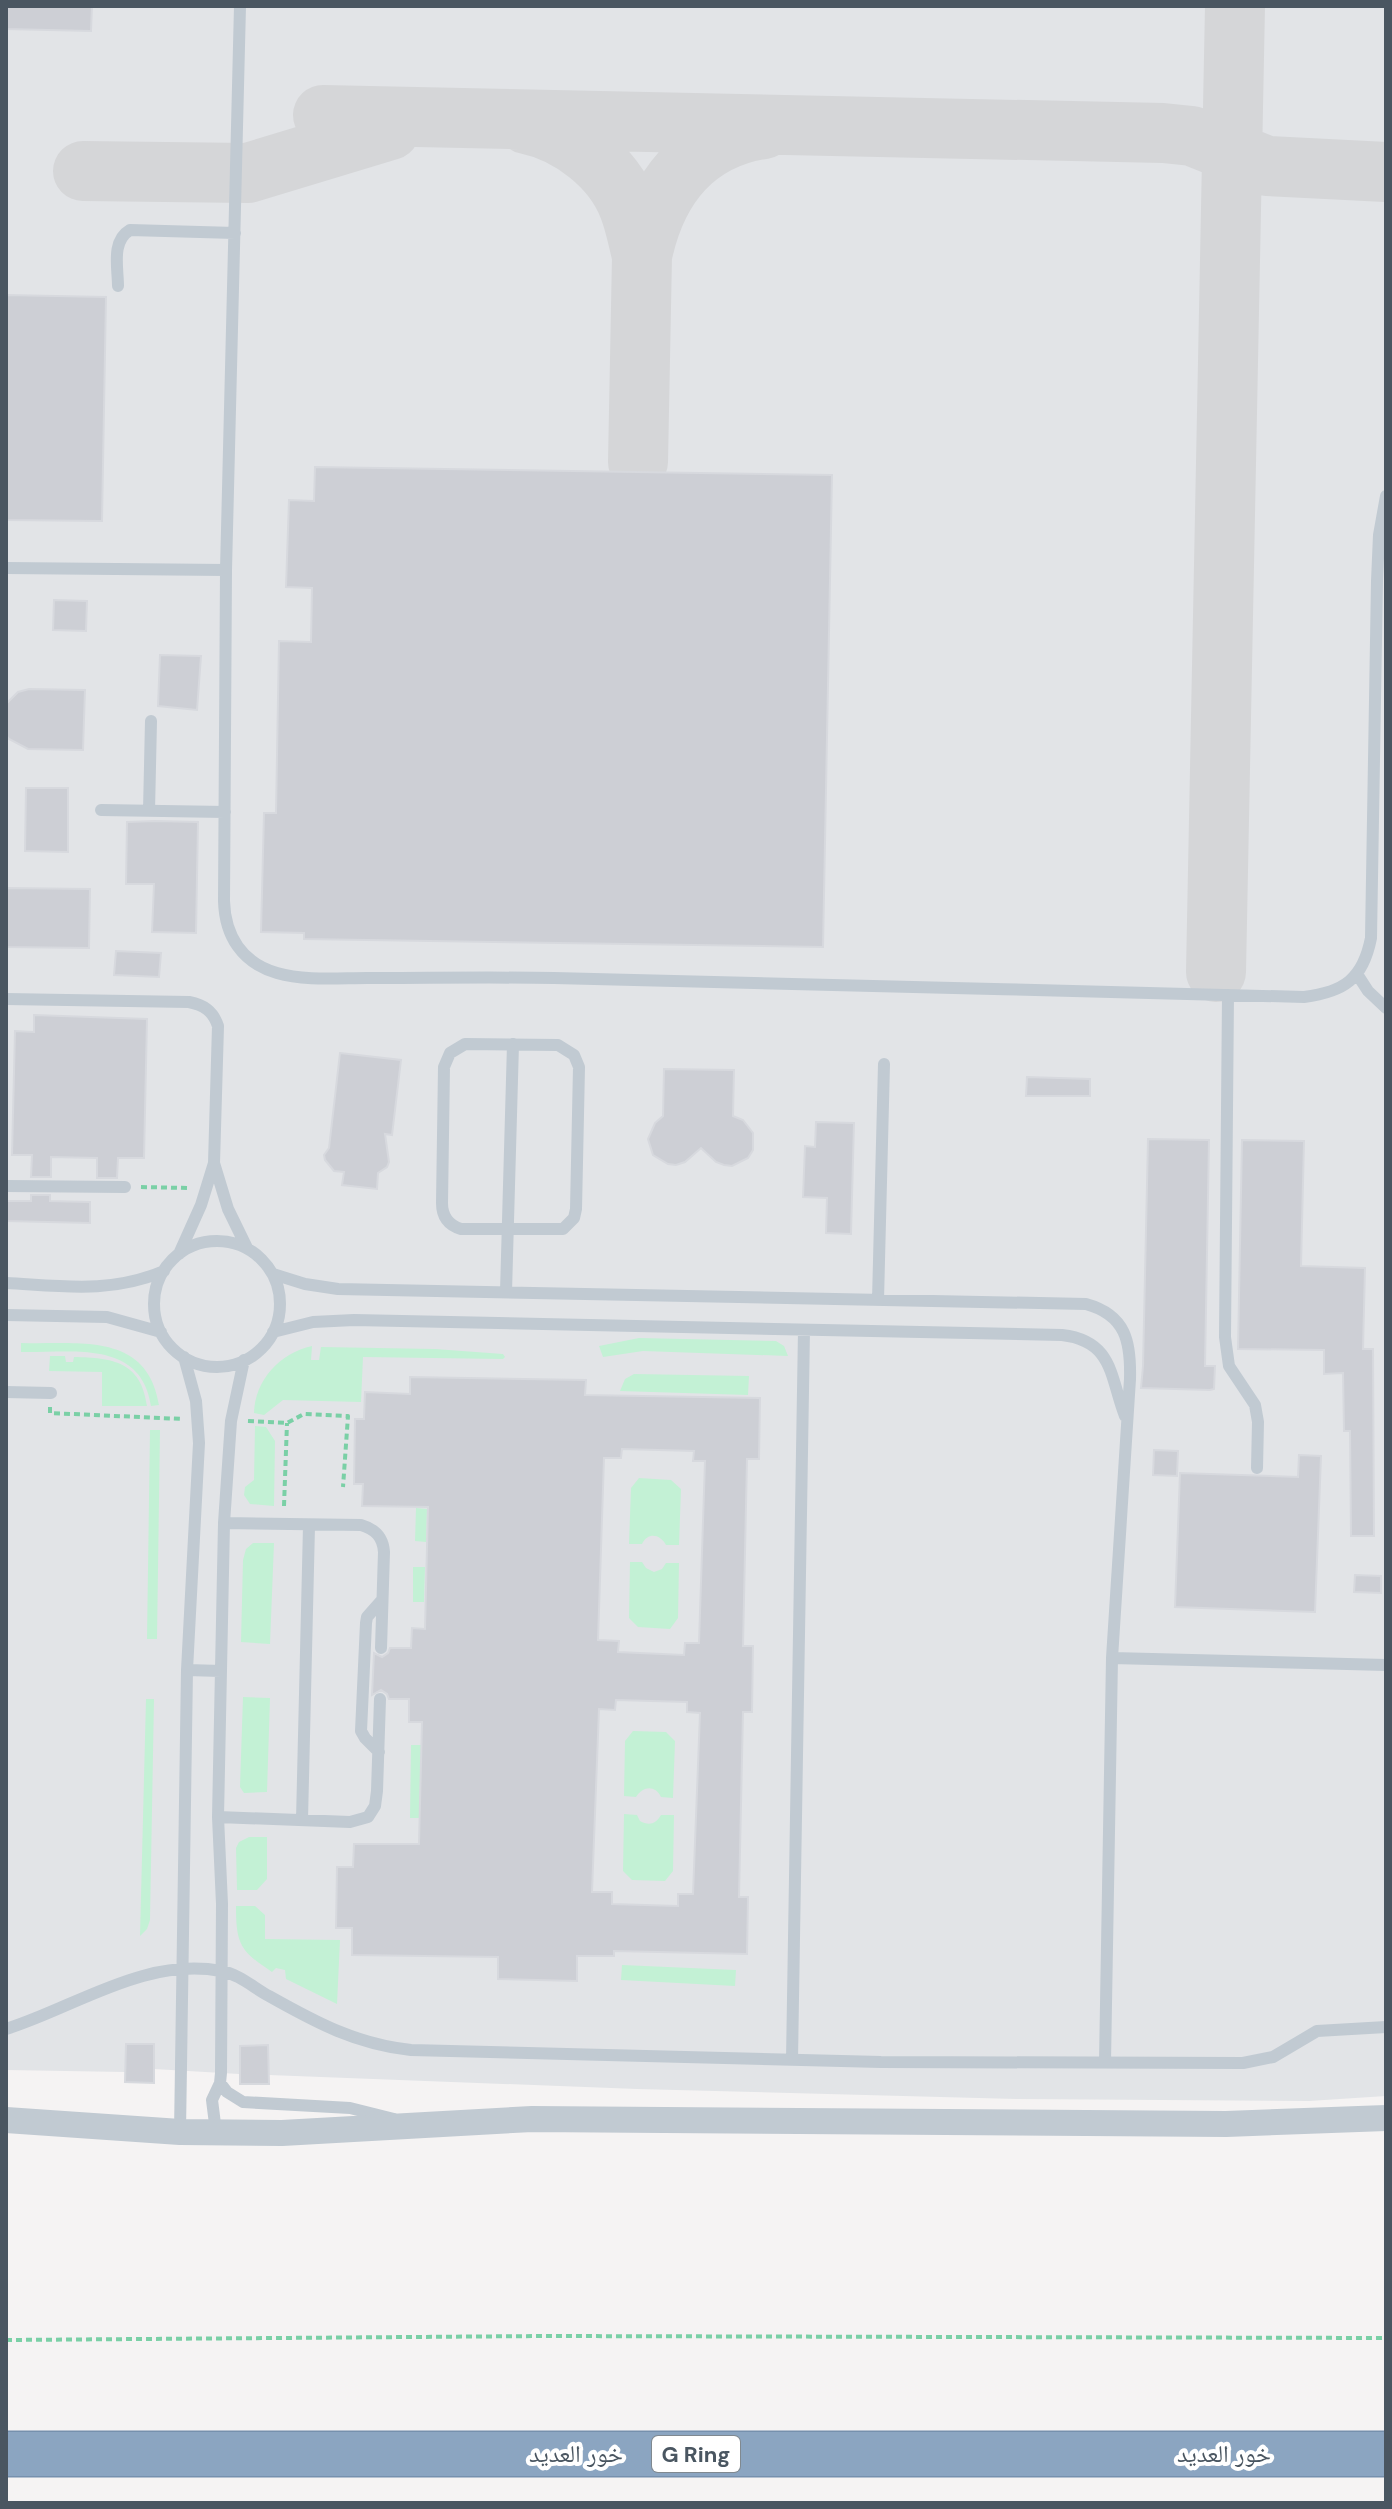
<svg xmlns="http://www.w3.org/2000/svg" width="1392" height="2509" font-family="'DM Sans','Noto Naskh Arabic',sans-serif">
  <rect width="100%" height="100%" fill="#f5f3f3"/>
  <!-- airport -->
  <path fill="#e2e4e7" d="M6 6H1386V2096L1309 2101 1016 2099 637 2089 269 2075V2084H240L239 2074 154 2069V2083L125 2082V2072L6 2070Z"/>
  <!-- green -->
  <path fill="#c3f1d5" d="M639 1338 776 1341 784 1346 788 1356 643 1351 603 1357 599 1346Z
    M21 1343C78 1345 147 1331 159 1405L151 1406C141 1339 72 1353 21 1352Z
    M312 1346 311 1360H319L321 1347 435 1349 503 1354 505 1357 503 1359 363 1357 361 1402 283 1400 264 1415 254 1413C255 1380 280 1353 312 1346Z
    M50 1356H65L66 1362H73L74 1357C112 1358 141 1361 147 1406H102V1372L49 1371Z
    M634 1374 749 1376 748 1395 620 1391 625 1379Z
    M255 1426 266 1427 275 1441 274 1506 250 1504 244 1495 245 1487 254 1480Z
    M150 1430H160L157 1639H147Z
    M639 1478 671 1480 681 1489 679 1545H666C660 1534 648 1532 642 1544H629L631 1488Z
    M416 1508 427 1509 426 1542 415 1541Z
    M253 1543H274L270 1644 241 1642 243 1560 246 1549Z
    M630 1562H642L646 1568 654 1572 662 1569 666 1563H679L678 1618 670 1629 638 1627 629 1618Z
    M413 1567H425L424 1602H413Z
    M243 1697 270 1698 267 1792 244 1793 240 1787Z
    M146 1699H154L150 1920 147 1929 140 1936Z
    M633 1731 666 1732 675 1741 673 1798 661 1797C655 1785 643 1786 636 1797L624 1796 625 1741Z
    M411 1745H421L419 1818H410Z
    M624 1814 637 1815 640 1821C649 1826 656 1824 661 1815H674L673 1871 665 1881 632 1880 623 1871Z
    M249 1837H267V1879L257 1890H237L236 1848 239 1842Z
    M236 1906H255L265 1915V1939L340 1940 337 2004 286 1979 285 1970 276 1968 272 1972C240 1951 236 1944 236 1906Z
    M622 1965 736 1970 735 1986 621 1980Z"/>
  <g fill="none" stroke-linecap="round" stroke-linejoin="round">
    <!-- taxiway -->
    <path stroke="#d5d6d8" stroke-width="60" d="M323 115 1163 133 1192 136 1267 166 1386 172
      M526 124C569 133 613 166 629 208 635 223 638 240 642 256
      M83 171 248 173 390 130
      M638 462 642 256C656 189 694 139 764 129
      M1216 972 1235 6"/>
  </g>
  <!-- building -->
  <path fill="#cdcfd5" stroke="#d7d9de" stroke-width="2" fill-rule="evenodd" d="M6 6H92L91 31 6 29Z
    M6 295 106 297 102 521 6 520Z
    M315 467 832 475 823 947 304 939V933L261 932 264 813H276L279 641 311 642 312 588 286 587 289 500 314 501Z
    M54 600 87 601 86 631 53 630Z
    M160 655 201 656 197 710 158 706Z
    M29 689 85 690 83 750 28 749 9 739 6 735V704L18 692Z
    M26 788H68V852L25 851Z
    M155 821 198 822 196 933 152 932 154 884H126L127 822Z
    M6 888 90 889 89 948 6 947Z
    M116 951 161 953 159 977 114 975Z
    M34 1015 147 1019 144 1158H118L117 1178H97V1158L51 1157V1177H31L32 1155H12L15 1031 34 1032Z
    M340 1053 401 1060 392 1135 385 1134 389 1162 387 1167 378 1173 377 1189 342 1185 344 1172 334 1171 325 1160 324 1155 329 1148Z
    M664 1069 734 1070 733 1116 743 1120 753 1133V1150L748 1158 732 1166 724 1165 716 1162 701 1148 685 1162 676 1165 668 1164 653 1155 648 1139 655 1123 663 1116Z
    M1027 1077 1090 1079V1096H1026Z
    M816 1122 854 1123 851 1234 826 1233 827 1198 803 1197 805 1146 815 1147Z
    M1148 1139 1209 1140 1205 1366H1215L1214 1389 1210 1390 1141 1388 1143 1366Z
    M1242 1140 1304 1141 1301 1266 1365 1268 1363 1349H1373L1374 1536H1351L1350 1431H1344L1343 1373 1324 1374V1350L1238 1349Z
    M31 1195H50V1201L90 1202V1223L6 1221V1201H31Z
    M410 1377 586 1380 585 1395 760 1398 759 1459H747L743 1646H753L752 1712H743L739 1897H748L747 1954 614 1951V1956H577V1981L498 1979V1957L352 1955V1928H336L337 1867H353L354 1844H419L422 1722H409V1699H389L387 1694 381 1690 372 1695 374 1653 382 1657 388 1653 390 1648H411L412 1628 425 1629 428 1507 362 1506 363 1484H354L355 1419H364L365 1392 410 1394ZM622 1449 694 1451 693 1461H705L699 1643H685L684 1655 618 1652 619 1641 598 1640 604 1458H621ZM616 1700 687 1702V1712L700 1713 693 1894H678V1906L612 1904V1892H592L599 1709 615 1710Z
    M1154 1450 1178 1451 1177 1476 1153 1475Z
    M1299 1455 1321 1456 1315 1612 1175 1607 1180 1473 1298 1477Z
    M1355 1575 1381 1576V1593L1354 1592Z
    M126 2044H154V2083L125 2082Z
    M268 2045 269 2084H240V2046Z"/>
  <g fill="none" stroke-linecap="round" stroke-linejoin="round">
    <defs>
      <path id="motorway" d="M6 2454H1386"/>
    </defs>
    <!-- motorway casing -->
    <use href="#motorway" stroke="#7690ad" stroke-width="47"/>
    <!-- path -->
    <path stroke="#7ad0a6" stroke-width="4" stroke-dasharray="6 4" stroke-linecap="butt" d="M141 1187 188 1188
      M50 1407V1413L183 1419
      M248 1421 287 1423 304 1414 348 1416 343 1487
      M284 1506 287 1423
      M6 2340 545 2336 1386 2338"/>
    <!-- service -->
    <path stroke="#c1cad2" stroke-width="12" d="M240 6 226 570 224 901C225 936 242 963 277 973 304 981 338 978 367 978 429 978 492 977 554 978 804 983 1054 991 1304 997 1344 992 1363 979 1371 938L1377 581 1379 535 1386 496
      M118 286C118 268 111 241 130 230L235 233
      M6 568 226 570
      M101 810 225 812
      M149 811 151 721
      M1357 974 1368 991 1386 1008
      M1228 995 1225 1337 1229 1366 1255 1405 1258 1422 1257 1468
      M6 999 189 1002C204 1005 213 1011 218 1026L214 1163 201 1205 179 1254
      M465 1044 558 1045 574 1055 579 1067 576 1209 574 1218 563 1229H461C448 1225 442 1216 442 1203L444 1067 450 1053Z
      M214 1163 228 1209 247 1248
      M6 1186 125 1187
      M154 1304a63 63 0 1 1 126 0a63 63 0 1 1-126 0Z
      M273 1274 305 1284 338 1289 1086 1304C1126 1315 1131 1342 1130 1379L1112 1658 1105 2062
      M6 1283C62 1286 110 1294 164 1271
      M506 1292 513 1044
      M878 1300 884 1064
      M6 1315 107 1317 161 1332
      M273 1332 313 1322 354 1320 1062 1335C1114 1341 1110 1378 1125 1416
      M6 1392 51 1393
      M224 1523 361 1525C375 1529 383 1537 384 1552L381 1648
      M1112 1658 1386 1665
      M187 1670 221 1671
      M379 1752 365 1738 361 1731 366 1623 367 1617 382 1600
      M218 1817 350 1822 368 1817 375 1806 377 1791 380 1699
      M302 1820 309 1526
      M6 2029C76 2007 144 1957 221 1971 239 1974 254 1988 269 1996 317 2023 356 2044 411 2050L881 2062 1243 2063 1273 2057 1317 2031 1386 2027
      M792 2060 804 1330
      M220 2083 227 2092 243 2102 350 2108 394 2119
      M180 2132 187 1670 199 1443 196 1401 184 1357
      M216 2132 212 2100 220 2083 221 2073 222 1904 218 1817 224 1523 231 1421 244 1360"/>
    <!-- minor -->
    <path stroke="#c1cad2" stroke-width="26" d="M6 2120 180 2132 282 2133 532 2119 1226 2124 1386 2118"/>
    <!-- motorway -->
    <use href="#motorway" stroke="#8ba5c1" stroke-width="44"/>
  </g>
  <g text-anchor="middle" stroke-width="8" stroke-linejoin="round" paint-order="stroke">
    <!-- shield labels -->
    <rect fill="#fff" stroke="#808990" stroke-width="2" x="652" y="2436" width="88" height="36" rx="6"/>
    <g font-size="22" font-weight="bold" fill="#4a5661">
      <text x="696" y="2462">G Ring</text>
    </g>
    <!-- street labels -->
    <g font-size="24" fill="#4a5661" stroke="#fff">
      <text x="576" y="2462">خور العديد</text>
      <text x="1224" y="2462">خور العديد</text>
    </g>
  </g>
  <!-- border -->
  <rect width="1392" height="2509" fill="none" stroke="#4a5661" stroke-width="16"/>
</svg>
